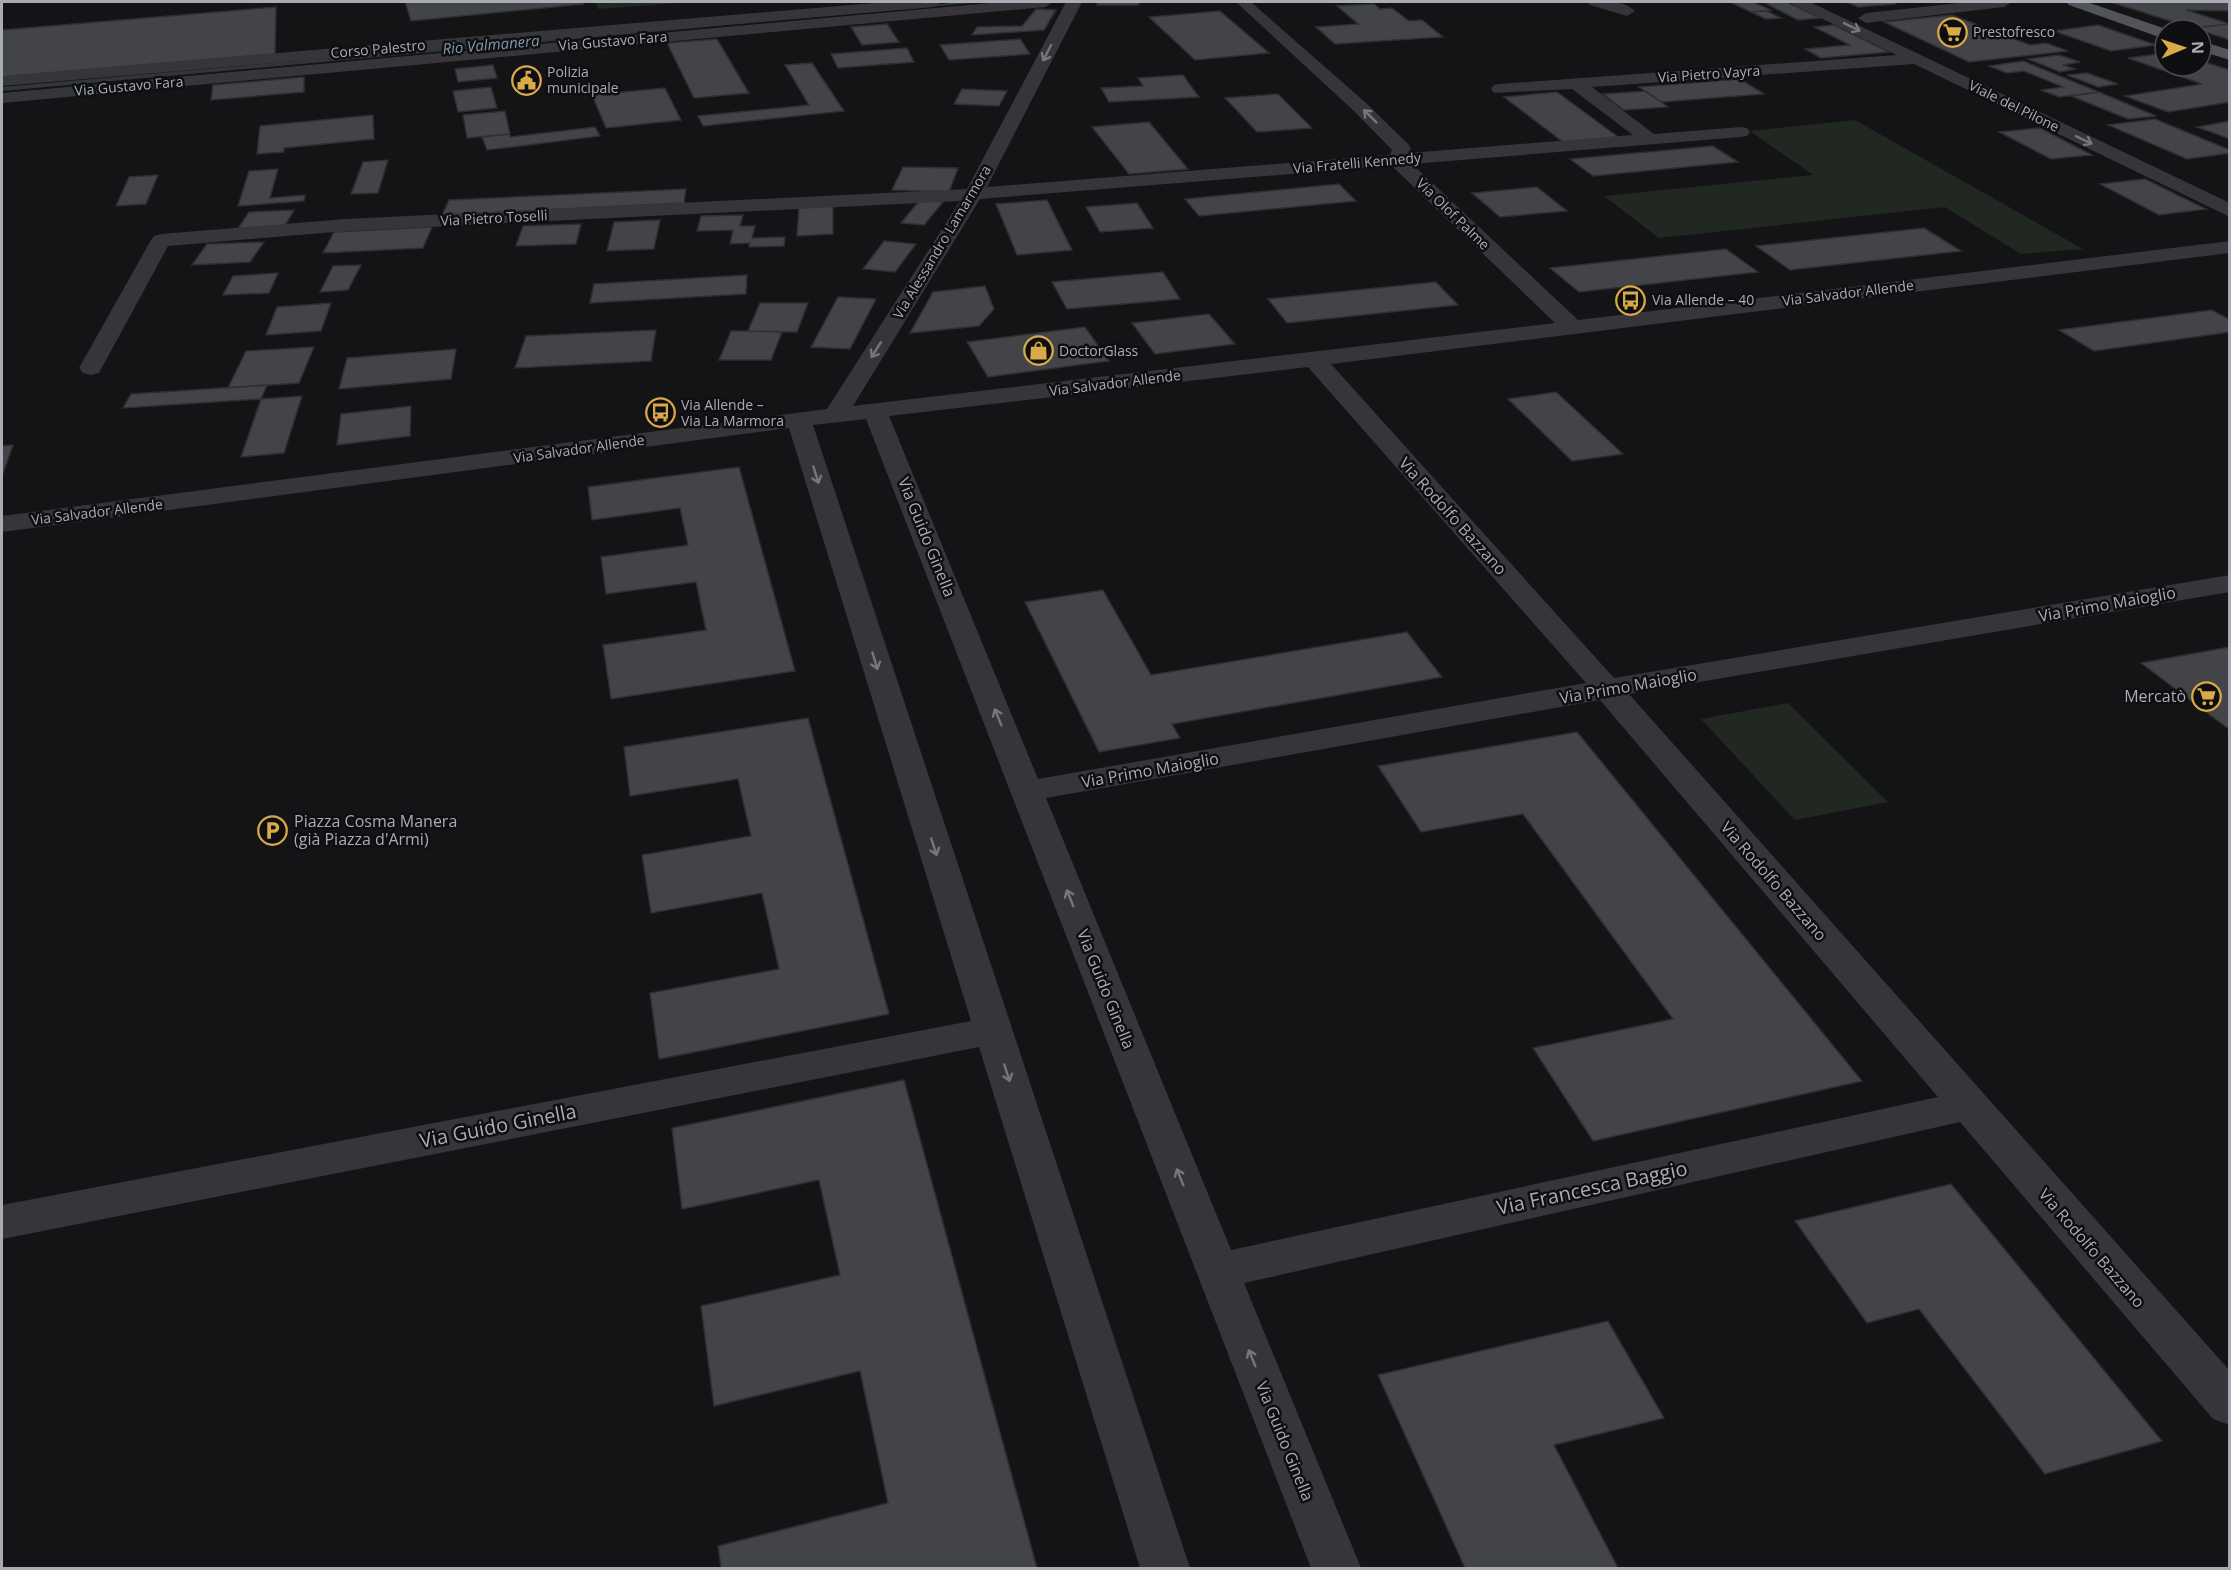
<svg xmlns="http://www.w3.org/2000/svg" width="2231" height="1570" font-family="'Open Sans',sans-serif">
  <rect width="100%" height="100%" fill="#141416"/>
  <!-- green -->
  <path fill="#212822" d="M595 2H691L598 9Z
    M1855 120 2083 249 2021 254 1945 207 1659 238 1604 196 1813 175 1750 131Z
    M1788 703 1888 802 1795 820 1701 719Z"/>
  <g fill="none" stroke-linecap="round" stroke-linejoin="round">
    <!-- stream -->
    <path fill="#2f373d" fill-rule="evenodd" d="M963 2H983L2 91V87Z"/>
  </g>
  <!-- building -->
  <path fill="#434448" stroke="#2f2f31" stroke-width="1.5" d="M405 2H582L583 4 411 21Z
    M1098 2H1140L1138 5H1097Z
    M1730 2H1753L1771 10 1751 12Z
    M1763 2H1787L1820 18 1798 20Z
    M1846 2H1891L1896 4 1858 7Z
    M2110 2H2227L2230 3V11L2186 10 2230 24 2193 28Z
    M1374 4 1380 9 1392 8 1409 21 1422 20 1443 37 1335 44 1316 27 1358 24 1337 6Z
    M276 7 275 54 2 77V30Z
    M1036 9 1056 10 1044 30 972 35 977 27 1022 26Z
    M1220 11 1269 53 1195 60 1149 17Z
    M1767 11 1781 18 1766 19 1751 12Z
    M1952 15 2030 45 2046 43 2068 51 1969 62 1884 22Z
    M887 24 899 42 862 45 851 27Z
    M2230 24V40L2193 28Z
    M1834 25 1889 52 1821 58 1805 49 1850 45 1814 27Z
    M2098 25 2156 45 2111 51 2054 31Z
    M717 39 749 93 694 98 667 43Z
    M1020 39 1030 54 949 60 940 45Z
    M907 48 914 62 838 68 831 54Z
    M2165 53V66H2201V61L2230 70V102L2168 112 2125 96 2202 84 2128 58Z
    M2059 55 2080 62 2063 65 2075 69 2060 72 2028 59Z
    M2023 61 2099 92 2059 97 2041 90 2063 87 2024 71 2007 73 1989 66Z
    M812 63 844 111 703 126 698 116 809 105 785 65Z
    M493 65 497 78 458 82 455 69Z
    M2087 73 2118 84 2098 87 2067 75Z
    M1183 75 1199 97 1109 102 1101 88 1143 86 1138 78Z
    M304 77V92L211 100 213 85Z
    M1740 79 1764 94 1661 102 1639 87Z
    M491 87 497 108 458 112 453 91Z
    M665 88 681 120 606 128 592 95Z
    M962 89 1007 91 999 106 954 104Z
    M1646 91 1668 107 1624 110 1603 94Z
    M1557 92 1618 137 1563 142 1504 97Z
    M2099 92 2156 116 2128 119 2071 96Z
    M1278 94 1312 128 1257 132 1225 98Z
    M505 111 510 134 467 138 463 115Z
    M373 115 374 139 284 148V152L257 154 260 126Z
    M2155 119 2230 150V153L2187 159 2108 125Z
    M2230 121V139L2197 127Z
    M1149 122 1188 169 1129 174 1092 127Z
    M595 127 600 136 487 150 482 137 510 134V137Z
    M2040 128 2092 155 2051 159 1999 132Z
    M1713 146 1738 162 1593 176 1570 159Z
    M388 160 378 193 351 194 363 162Z
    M903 167 958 168 949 192 892 190Z
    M278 169 270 198 305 195 304 201 238 206 249 171Z
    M158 175 146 204 116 206 129 177Z
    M2145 179 2206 209 2159 215 2100 184Z
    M1339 184 1356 201 1199 216 1185 199Z
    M1537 187 1567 211 1500 217 1472 193Z
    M686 189 684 203 442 215 449 200Z
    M920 200 943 202 924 225 901 223Z
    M1047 200 1072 250 1017 255 996 204Z
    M1137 203 1153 228 1100 232 1086 207Z
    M833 206V234L797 236 799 207Z
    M294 210 284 227 237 230 249 212Z
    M743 215 740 226H755L752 238 785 237 784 246 749 247 750 243 730 244 733 230 697 231 701 216Z
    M660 220 654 249 607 251 614 222Z
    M581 224 576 244 516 246 523 226Z
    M432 227 423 248 323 253 334 232Z
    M1924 228 1961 251 1790 270 1756 246Z
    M884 241 916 244 895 272 863 269Z
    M264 242 250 262 192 265 207 244Z
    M1726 249 1758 272 1579 292 1550 268Z
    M361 265 348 290 320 292 333 266Z
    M1163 272 1180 299 1067 309 1052 282Z
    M278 273 269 293 223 295 233 276Z
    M747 275 746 294 590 303 594 284Z
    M1436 282 1458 305 1287 323 1268 299Z
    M985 286 994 309 979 326 910 333 933 292Z
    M838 297 876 299 850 349 811 347Z
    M331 303 321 331 266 335 277 307Z
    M760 303H808L797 332 748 331Z
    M2212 310 2230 320V332L2094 351 2059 330Z
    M1209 314 1235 344 1155 354 1132 323Z
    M1085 327 1109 361 988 377 967 342Z
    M656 330 651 361 515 368 526 336Z
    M731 331H748L782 332 771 360H719Z
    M314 347 299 383 228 388 246 351Z
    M456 349 451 379 339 389 347 358Z
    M267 385 261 399 123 408 131 394Z
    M1556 392 1623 454 1572 461 1508 399Z
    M302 396 284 453 241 457 261 399Z
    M411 406 410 436 337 445 341 414Z
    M13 445 2 476V446Z
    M739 467 795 671 611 699 603 645 706 630 696 582 606 594 601 557 688 545 680 508 592 520 588 487Z
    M1103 590 1151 675 1407 632 1442 677 1172 724 1180 738 1099 752 1025 602Z
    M2230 647V730L2141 663Z
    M808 718 889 1014 659 1059 650 993 779 969 762 893 651 913 642 855 751 836 738 779 630 796 624 747Z
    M1577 732 1862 1081 1593 1141 1533 1048 1673 1019 1523 814 1421 832 1378 766Z
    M904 1080 1037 1568H721L718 1546 888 1503 860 1371 714 1406 701 1306 840 1275 819 1180 682 1209 672 1128Z
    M1951 1184 2162 1441 2045 1474 1919 1309 1867 1323 1795 1221Z
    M1608 1321 1664 1418 1554 1445 1618 1568H1465L1378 1375Z"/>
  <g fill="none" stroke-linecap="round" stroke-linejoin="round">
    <!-- minor -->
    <path fill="#36363a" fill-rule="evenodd" d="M1001 2H1053L1045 7 2 103V93Z
      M1066 2H1082L987 187 1390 155 1392 150 1353 110 1236 2H1251L1365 102 1409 145 1411 149 1409 153 1633 135 1572 89 1494 93 1491 89 1494 85 1500 84 1897 55 1794 5 1791 2H1810L2230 203V217L1914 64 1592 87 1654 134 1741 127 1747 128 1750 132 1747 136 1741 137 1412 164 1578 320 2230 241V253L1331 364 1614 678 2230 575V592L1629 694 2230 1371V1425L2213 1419 1960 1122 1244 1283 1361 1568H1311L866 419 813 425 1190 1568H1140L979 1047 2 1239V1205L971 1021 789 428 2 532V516L827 409 960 201 346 231 168 246 99 373 91 375 83 373 79 368 151 240 154 236 161 234 346 219 967 189ZM1392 166 1555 323 853 406 980 199ZM1308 367 1586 683 1038 779 889 416ZM1600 700 1938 1097 1231 1250 1046 798Z
      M1587 2C1601 1 1625 0 1635 11L1627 16 1590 5Z
      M1969 2H2012L2004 7 1866 23 1858 18 1866 13Z"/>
    <!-- tertiary -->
    <path fill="#36363a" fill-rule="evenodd" d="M886 2H942L934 7 2 86V76Z"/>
    <!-- primary -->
    <path fill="#525459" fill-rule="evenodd" d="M2066 2H2087L2169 30H2165V39L2159 37 2069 5Z
      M2201 41 2230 50V60L2201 51Z"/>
  </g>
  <!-- one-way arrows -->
  <defs><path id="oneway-shaft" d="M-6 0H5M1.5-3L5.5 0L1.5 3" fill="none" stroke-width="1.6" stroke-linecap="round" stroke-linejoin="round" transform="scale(1.5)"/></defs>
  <g stroke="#75777d">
    <use href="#oneway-shaft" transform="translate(1852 27) rotate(26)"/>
    <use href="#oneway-shaft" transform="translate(1047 53) rotate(117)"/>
    <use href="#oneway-shaft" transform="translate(1370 116) rotate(-135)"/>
    <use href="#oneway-shaft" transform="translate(2084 140) rotate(26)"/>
    <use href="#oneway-shaft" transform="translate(876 350) rotate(122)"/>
    <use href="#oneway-shaft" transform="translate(816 475) rotate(73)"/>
    <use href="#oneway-shaft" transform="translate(875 661) rotate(73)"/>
    <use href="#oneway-shaft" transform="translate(998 717) rotate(-112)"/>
    <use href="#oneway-shaft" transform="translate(934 847) rotate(72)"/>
    <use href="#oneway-shaft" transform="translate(1070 898) rotate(-112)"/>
    <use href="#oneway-shaft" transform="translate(1007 1073) rotate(72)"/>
    <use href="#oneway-shaft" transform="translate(1180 1177) rotate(-112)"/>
    <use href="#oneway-shaft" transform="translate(1252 1358) rotate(-112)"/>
  </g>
  <!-- icons -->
  <defs>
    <symbol id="supermarket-ring" viewBox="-11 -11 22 22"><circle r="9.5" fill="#0f0f11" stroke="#daa948" stroke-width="1.5"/><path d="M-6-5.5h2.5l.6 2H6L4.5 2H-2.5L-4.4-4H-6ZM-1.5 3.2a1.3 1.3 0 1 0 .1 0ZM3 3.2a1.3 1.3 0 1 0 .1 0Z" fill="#daa948"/></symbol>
    <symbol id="civic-ring" viewBox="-11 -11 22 22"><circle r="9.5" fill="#0f0f11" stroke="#daa948" stroke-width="1.5"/><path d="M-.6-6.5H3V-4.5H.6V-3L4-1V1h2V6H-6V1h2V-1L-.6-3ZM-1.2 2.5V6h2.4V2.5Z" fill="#daa948"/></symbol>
    <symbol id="bus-ring" viewBox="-11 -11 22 22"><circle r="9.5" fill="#0f0f11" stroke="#daa948" stroke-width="1.5"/><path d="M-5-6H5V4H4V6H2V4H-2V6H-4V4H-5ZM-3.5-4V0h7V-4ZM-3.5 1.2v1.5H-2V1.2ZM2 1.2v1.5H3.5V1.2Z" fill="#daa948"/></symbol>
    <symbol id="shop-ring" viewBox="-11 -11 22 22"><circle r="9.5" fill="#0f0f11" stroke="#daa948" stroke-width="1.5"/><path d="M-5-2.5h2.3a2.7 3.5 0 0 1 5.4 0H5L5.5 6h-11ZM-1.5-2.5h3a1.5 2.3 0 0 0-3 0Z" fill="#daa948"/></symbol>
    <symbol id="parking-ring" viewBox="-11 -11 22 22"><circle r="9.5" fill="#0f0f11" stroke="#daa948" stroke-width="1.5"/><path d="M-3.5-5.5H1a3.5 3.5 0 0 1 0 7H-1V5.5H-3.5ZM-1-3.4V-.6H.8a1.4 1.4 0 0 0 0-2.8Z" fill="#daa948"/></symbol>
  </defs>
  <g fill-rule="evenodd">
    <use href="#supermarket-ring" x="1936" y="16" width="33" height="33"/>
    <use href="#civic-ring" x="510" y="64" width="33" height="33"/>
    <use href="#bus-ring" x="1614" y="284" width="33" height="33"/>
    <use href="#shop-ring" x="1022" y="334" width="33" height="33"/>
    <use href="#bus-ring" x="644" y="396" width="33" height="33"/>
    <use href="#supermarket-ring" x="2190" y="680" width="33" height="33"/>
    <use href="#parking-ring" x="256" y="814" width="33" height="33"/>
  </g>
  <g text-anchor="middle" stroke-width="5" stroke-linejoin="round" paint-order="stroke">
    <!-- far-poi labels -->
    <g font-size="14" fill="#a8acb4" stroke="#0f0f11" text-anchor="start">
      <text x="1973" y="37">Prestofresco</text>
      <text x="547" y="77">Polizia<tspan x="547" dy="16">municipale</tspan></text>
      <text x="1652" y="305">Via Allende – 40</text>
      <text x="1059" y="356">DoctorGlass</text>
      <text x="681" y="410">Via Allende –<tspan x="681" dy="16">Via La Marmora</tspan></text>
    </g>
    <!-- far-street labels -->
    <g font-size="14" fill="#a8acb4" stroke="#0f0f11">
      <text transform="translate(613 41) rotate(-5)" y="5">Via Gustavo Fara</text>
      <text transform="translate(378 49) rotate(-5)" y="5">Corso Palestro</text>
      <text transform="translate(1709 74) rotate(-4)" y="5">Via Pietro Vayra</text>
      <text transform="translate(129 86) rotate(-5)" y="5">Via Gustavo Fara</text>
      <text transform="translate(2014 106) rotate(26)" y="5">Viale del Pilone</text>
      <text transform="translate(1357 163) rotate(-5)" y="5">Via Fratelli Kennedy</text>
      <text transform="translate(1453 214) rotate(44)" y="5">Via Olof Palme</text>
      <text transform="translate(494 218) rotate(-3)" y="5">Via Pietro Toselli</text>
      <text transform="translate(942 242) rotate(-59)" y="5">Via Alessandro Lamarmora</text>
      <text transform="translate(1848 293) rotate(-7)" y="5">Via Salvador Allende</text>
      <text transform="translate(1115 383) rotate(-7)" y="5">Via Salvador Allende</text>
      <text transform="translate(579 449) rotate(-8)" y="5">Via Salvador Allende</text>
      <text transform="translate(97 512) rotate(-7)" y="5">Via Salvador Allende</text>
    </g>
    <!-- far-water labels -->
    <g font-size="15" font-style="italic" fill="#8398ab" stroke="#0f0f11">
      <text transform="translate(491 45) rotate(-5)" y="5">Rio Valmanera</text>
    </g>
    <!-- street labels -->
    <g font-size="16" fill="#a8acb4" stroke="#0f0f11">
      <text transform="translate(1453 516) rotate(48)" y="6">Via Rodolfo Bazzano</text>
      <text transform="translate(927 537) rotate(68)" y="6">Via Guido Ginella</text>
      <text transform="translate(2107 604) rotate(-10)" y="6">Via Primo Maioglio</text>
      <text transform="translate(1628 686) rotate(-10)" y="6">Via Primo Maioglio</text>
      <text transform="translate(1150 770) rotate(-10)" y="6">Via Primo Maioglio</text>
      <text transform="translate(1774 881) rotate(49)" y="6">Via Rodolfo Bazzano</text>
      <text transform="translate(1106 989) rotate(68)" y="6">Via Guido Ginella</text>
      <text transform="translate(2092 1248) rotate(49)" y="6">Via Rodolfo Bazzano</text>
      <text transform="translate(1285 1441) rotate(68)" y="6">Via Guido Ginella</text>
    </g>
    <!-- poi labels -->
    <g font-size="16" fill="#a8acb4" stroke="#0f0f11" text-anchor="end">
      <text x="2186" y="702">Mercatò</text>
      <text x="294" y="827" text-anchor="start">Piazza Cosma Manera<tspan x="294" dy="18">(già Piazza d'Armi)</tspan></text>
    </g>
    <!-- near-street labels -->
    <g font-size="20" fill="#a8acb4" stroke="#0f0f11">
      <text transform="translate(498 1126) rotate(-11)" y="7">Via Guido Ginella</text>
      <text transform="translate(1592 1188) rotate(-12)" y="7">Via Francesca Baggio</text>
    </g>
  </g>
  <!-- border -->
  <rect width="2231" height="1570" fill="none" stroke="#a8acb4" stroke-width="6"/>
  <!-- north arrow -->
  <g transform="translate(2183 48) rotate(88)"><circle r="28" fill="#0f0f11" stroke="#4c4e52" stroke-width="1.5"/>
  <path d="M0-4.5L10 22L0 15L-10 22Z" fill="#daa948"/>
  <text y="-9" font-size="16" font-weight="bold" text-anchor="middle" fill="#a8acb4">N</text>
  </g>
</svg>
